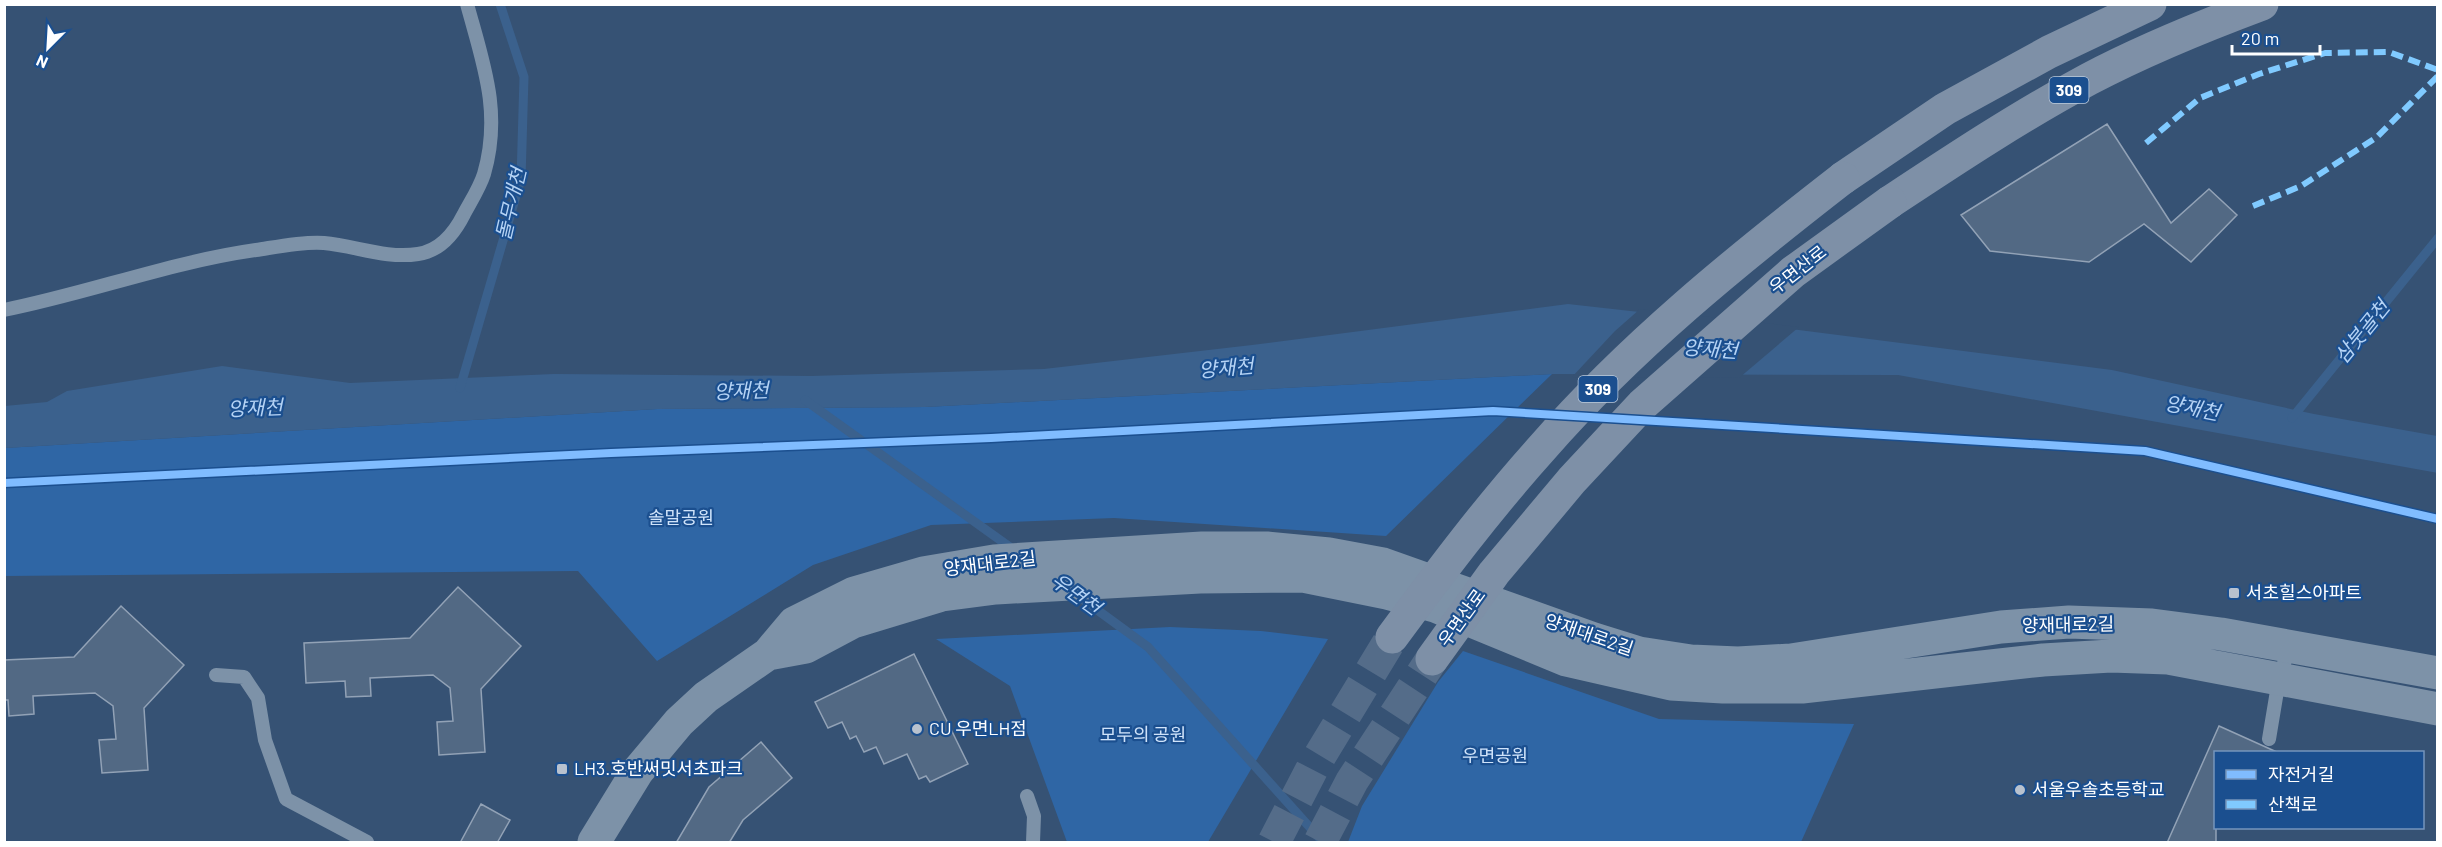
<svg xmlns="http://www.w3.org/2000/svg" width="2442" height="847" font-family="Barlow,'Noto Sans KR',sans-serif">
  <rect width="100%" height="100%" fill="#365274"/>
  <!-- green -->
  <path fill="#2f66a5" d="M1552 374 1386 536 1114 518 931 525 813 565 657 661 578 571 5 576V448L657 409 925 407Z
    M1170 627 1261 631 1328 639 1208 842H1067L1010 686 936 639Z
    M1463 651 1659 719 1854 724 1801 842H1348L1362 806 1438 682Z"/>
  <!-- water -->
  <path fill="#3b618d" d="M1568 304 1791 329 2112 370 2314 414 2437 436 2438 473 1898 375 1552 374 925 407 657 409 5 448V406L47 402 67 391 222 366 350 383 554 374 811 376 1044 369 1252 345Z"/>
  <!-- pier -->
  <path fill="#365274" d="M1640 309 1799 327 1739 378 1572 377 1615 331Z"/>
  <g fill="none" stroke-linecap="round" stroke-linejoin="round">
    <!-- stream -->
    <path stroke="#3b618d" stroke-width="9" d="M460 388 521 179 524 77 500 4
      M805 400 1014 550
      M2292 418 2438 238
      M1074 593 1148 647 1323 842"/>
  </g>
  <!-- building -->
  <path fill="#526984" stroke="#92a2b6" stroke-width="1.5" d="M2107 124 2171 223 2209 189 2237 215 2191 262 2144 224 2089 262 1990 251 1961 215Z
    M458 587 521 646 481 689 485 752 439 755 437 722 453 721 450 688 433 675 370 678 371 696 346 697 345 681 306 683 304 643 410 638Z
    M121 606 184 665 144 708 148 770 102 773 99 740 116 739 113 706 95 693 33 696 34 714 9 716 8 700H4V660L74 657Z
    M914 654 968 764 930 782 926 776 919 779 907 754 884 764 876 747 864 752 856 736 850 739 842 722 828 728 815 702Z
    M2219 726 2279 753H2216V843H2167Z
    M761 742 792 778 743 820 729 843H676L709 787Z
    M481 804 510 820 497 843H460Z"/>
  <g fill="none" stroke-linecap="round" stroke-linejoin="round">
    <!-- trunk-tunnel -->
    <path stroke="#546c89" stroke-width="33" stroke-dasharray="33 16" stroke-linecap="butt" d="M1274 842 1313 767 1392 637
      M1320 842 1352 781 1432 659"/>
    <!-- service -->
    <path stroke="#7d92a8" stroke-width="14" d="M4 310C89 293 171 262 256 250 276 247 305 241 324 243 356 246 386 259 418 254 440 251 455 232 464 214 471 201 480 187 484 174 502 112 483 63 467 4
      M216 675 244 677 258 698 265 740 286 799 367 842
      M2269 739 2279 679 2290 645
      M1027 796 1034 816 1033 842"/>
    <!-- tertiary -->
    <path stroke="#7d92a8" stroke-width="33" d="M768 654 806 647 853 622 942 595 996 588 1200 577 1303 576 1387 593 1435 606 1566 660 1671 684 1723 687H1802L2043 660 2111 656 2168 658 2438 709
      M594 842 637 772 679 722 706 697 768 654 794 623 854 593 923 573 994 561 1202 548H1267L1329 554 1383 564 1594 639 1639 653 1691 661 1738 663 1791 660 2001 627 2069 622 2152 625 2221 634 2438 673"/>
    <!-- trunk -->
    <path stroke="#7e90a7" stroke-width="33" d="M1843 178 1945 109 2049 52 2150 4
      M1890 202C1955 159 2020 116 2089 79 2144 50 2203 26 2262 4"/>
    <!-- trunk-bridge -->
    <path stroke="#7e90a7" stroke-width="33" d="M1392 637C1440 572 1488 508 1542 448 1631 346 1736 261 1843 178
      M1432 659 1494 573 1572 480 1642 405 1793 272 1890 202"/>
    <!-- quiet -->
    <path stroke="#80caff" stroke-width="6" stroke-dasharray="12 6" stroke-linecap="butt" d="M2146 143 2200 98 2259 74 2325 53 2389 52 2438 70
      M2253 206 2301 186 2377 137 2438 76"/>
    <defs>
      <path id="cycleway" d="M4 483 611 453 991 438 1493 411 2145 451 2438 519"/>
    </defs>
    <!-- cycleway casing -->
    <use href="#cycleway" stroke="#1b4f8f" stroke-width="11"/>
    <!-- cycleway -->
    <use href="#cycleway" stroke="#80bcff" stroke-width="8"/>
  </g>
  <!-- markers -->
  <g fill="#b9c2ce" stroke="#1b4f8f" stroke-width="2">
    <rect x="2228" y="587" width="12" height="12" rx="3"/>
    <circle cx="917" cy="729" r="6"/>
    <rect x="556" y="763" width="12" height="12" rx="3"/>
    <circle cx="2020" cy="790" r="6"/>
  </g>
  <g text-anchor="middle" stroke-width="4.5" stroke-linejoin="round" paint-order="stroke">
    <!-- shield labels -->
    <g fill="#1b4f8f" stroke="#bbcadd" stroke-width="1.5">
      <rect x="2049.5" y="77" width="39" height="26" rx="4.5"/>
      <rect x="1578.5" y="376" width="39" height="26" rx="4.5"/>
    </g>
    <g font-size="16" font-weight="bold" fill="#fff">
      <text x="2069" y="96">309</text>
      <text x="1598" y="395">309</text>
    </g>
    <!-- street labels -->
    <g font-size="18" fill="#fff" stroke="#1b4f8f">
      <text transform="translate(1798 270) rotate(-38)" y="6">우면산로</text>
      <text transform="translate(990 564) rotate(-7)" y="6">양재대로2길</text>
      <text transform="translate(1462 618) rotate(-54)" y="6">우면산로</text>
      <text transform="translate(2068 625) rotate(-1)" y="6">양재대로2길</text>
      <text transform="translate(1589 635) rotate(19)" y="6">양재대로2길</text>
    </g>
    <!-- park labels -->
    <g font-size="18" fill="#cfe3fa" stroke="#1b4f8f">
      <text x="681" y="524">솔말공원</text>
      <text x="1143" y="741">모두의 공원</text>
      <text x="1495" y="762">우면공원</text>
    </g>
    <!-- poi labels -->
    <g font-size="18" fill="#fff" stroke="#1b4f8f" text-anchor="start">
      <text x="2246" y="599">서초힐스아파트</text>
      <text x="929" y="735">CU 우면LH점</text>
      <text x="574" y="775">LH3.호반써밋서초파크</text>
      <text x="2032" y="796">서울우솔초등학교</text>
    </g>
    <!-- water labels -->
    <g font-size="20" font-style="italic" fill="#b5d3f5" stroke="#1b4f8f">
      <text transform="translate(511 204) rotate(-77)" y="7">돌무개천</text>
      <text transform="translate(2362 332) rotate(-51)" y="7">삼붓골천</text>
      <text transform="translate(1710 349) rotate(4)" y="7">양재천</text>
      <text transform="translate(1226 368) rotate(-5)" y="7">양재천</text>
      <text transform="translate(741 391) rotate(-2)" y="7">양재천</text>
      <text transform="translate(255 408) rotate(-2)" y="7">양재천</text>
      <text transform="translate(2192 408) rotate(11)" y="7">양재천</text>
      <text transform="translate(1076 594) rotate(36)" y="7">우면천</text>
    </g>
  </g>
  <!-- border -->
  <rect width="2442" height="847" fill="none" stroke="#ffffff" stroke-width="12"/>
  <!-- legend -->
  <rect x="2214" y="751" width="210" height="78" fill="#1b4f8f" stroke="#7695bc" stroke-width="1.5"/>
  <rect x="2226" y="770" width="30" height="9" fill="#80bcff" stroke="#7695bc" stroke-width="1.5"/>
  <text x="2268" y="781" font-size="18" fill="#ffffff">자전거길</text>
  <rect x="2226" y="800" width="30" height="9" fill="#80caff" stroke="#7695bc" stroke-width="1.5"/>
  <text x="2268" y="811" font-size="18" fill="#ffffff">산책로</text>
  <!-- north arrow -->
  <g transform="translate(48 48) rotate(204)" stroke="#1b4f8f" stroke-width="4.5" paint-order="stroke">
  <path d="M0-4.5L10 22L0 15L-10 22Z" fill="#ffffff"/>
  <text y="-9" font-size="16" font-weight="bold" text-anchor="middle" fill="#ffffff">N</text>
  </g>
  <!-- scale -->
  <path d="M2232 45v9h88v-9" fill="none" stroke="#ffffff" stroke-width="3"/>
  <text x="2241" y="45" font-size="18" fill="#ffffff" stroke="#1b4f8f" stroke-width="4.5" paint-order="stroke">20 m</text>
</svg>
